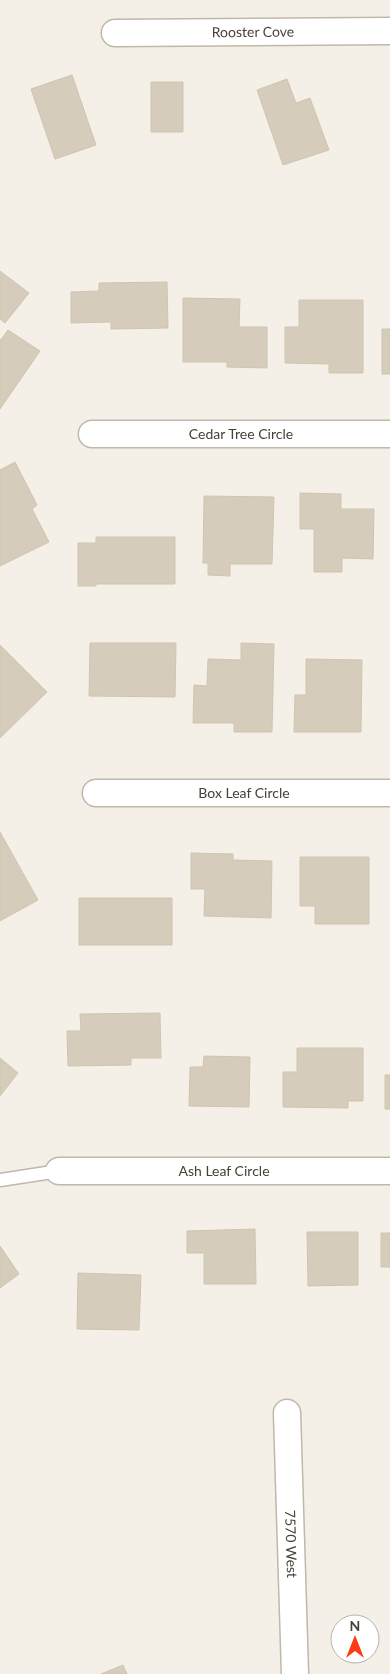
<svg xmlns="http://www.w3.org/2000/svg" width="390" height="1674" font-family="Lato,sans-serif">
  <rect width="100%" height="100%" fill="#f4f0e7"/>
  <!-- building -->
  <path fill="#d6ccbc" stroke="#d1c4af" d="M72 75 96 145 55 159 31 89Z
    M287 79 296 103 310 98 329 150 283 165 257 90Z
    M151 82H183V132H151Z
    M0 271 29 293 5 323 0 319Z
    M167 282 168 328 111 329V322L71 323V292L99 291V283Z
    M183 298 240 299 239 327H267V368L227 367V362H183Z
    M299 300H363V373H329V364L285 363V327H299Z
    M382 329H390V374H382Z
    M8 330 40 351 0 409V339L1 340Z
    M15 462 37 505 32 509 49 542 0 566V470Z
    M300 493 341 494V509H374L373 559 342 558V572H314V529H300Z
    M204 496 274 497 272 564H230V576L208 575V563H203Z
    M96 537H175V584H96V586H78V543H96Z
    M90 643H176L175 697 89 696Z
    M241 643 274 644 272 732H234V723H193L194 685 207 686 208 659 241 660Z
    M0 645 47 692 0 738Z
    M306 659 362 660 361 732H294L295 695H306Z
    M0 832 38 900 0 921Z
    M191 853 233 854V860L272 861 271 918 204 916 205 889H191Z
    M300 857H369V924H315V906H300Z
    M79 898H172V945H79Z
    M160 1013 161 1058H131V1065L68 1066 67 1031H81L80 1014Z
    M297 1048H363V1101H348V1108L283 1107V1072H297Z
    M204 1056 250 1057 249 1107 189 1106 190 1067H203Z
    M0 1058 18 1073 0 1096Z
    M385 1075H390V1109H385Z
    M255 1229 256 1284H204V1253H187V1231Z
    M307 1232H358V1285L308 1286Z
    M381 1233H390V1267H381Z
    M0 1246 19 1274 0 1288Z
    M78 1273 141 1275 139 1330 77 1329Z
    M123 1665 127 1674H101Z"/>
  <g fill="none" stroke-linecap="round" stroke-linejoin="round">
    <defs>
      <path id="lane" d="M0 1180 59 1171"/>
      <g id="street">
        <path id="s1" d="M115 33 390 31"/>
        <path id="s2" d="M92 434H390"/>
        <path id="s3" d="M96 793H390"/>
        <path id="s4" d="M59 1171H390"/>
        <path id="s5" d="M287 1413 295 1674"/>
      </g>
    </defs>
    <!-- lane casing -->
    <use href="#lane" stroke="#c0b8a9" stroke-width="15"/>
    <!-- street casing -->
    <use href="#street" stroke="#c0b8a9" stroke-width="29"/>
    <!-- lane -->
    <use href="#lane" stroke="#fff" stroke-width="12"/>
    <!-- street -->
    <use href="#street" stroke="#fff" stroke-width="26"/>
  </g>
  <g text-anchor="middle" stroke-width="4" stroke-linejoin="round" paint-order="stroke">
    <!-- street labels -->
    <g font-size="14" fill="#474136" stroke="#fff">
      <text dy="5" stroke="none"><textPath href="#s1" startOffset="138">Rooster Cove</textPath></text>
      <text dy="5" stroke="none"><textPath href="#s2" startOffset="149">Cedar Tree Circle</textPath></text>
      <text dy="5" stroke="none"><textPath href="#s3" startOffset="148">Box Leaf Circle</textPath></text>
      <text dy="5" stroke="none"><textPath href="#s4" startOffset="165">Ash Leaf Circle</textPath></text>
      <text dy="5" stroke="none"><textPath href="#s5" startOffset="131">7570 West</textPath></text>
    </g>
  </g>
  <!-- north arrow -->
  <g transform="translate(355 1639)"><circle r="24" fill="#ffffff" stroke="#b5b3af"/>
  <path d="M0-4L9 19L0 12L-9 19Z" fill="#ff3b13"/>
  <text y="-8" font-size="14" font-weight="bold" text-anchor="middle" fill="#474136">N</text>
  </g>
</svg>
